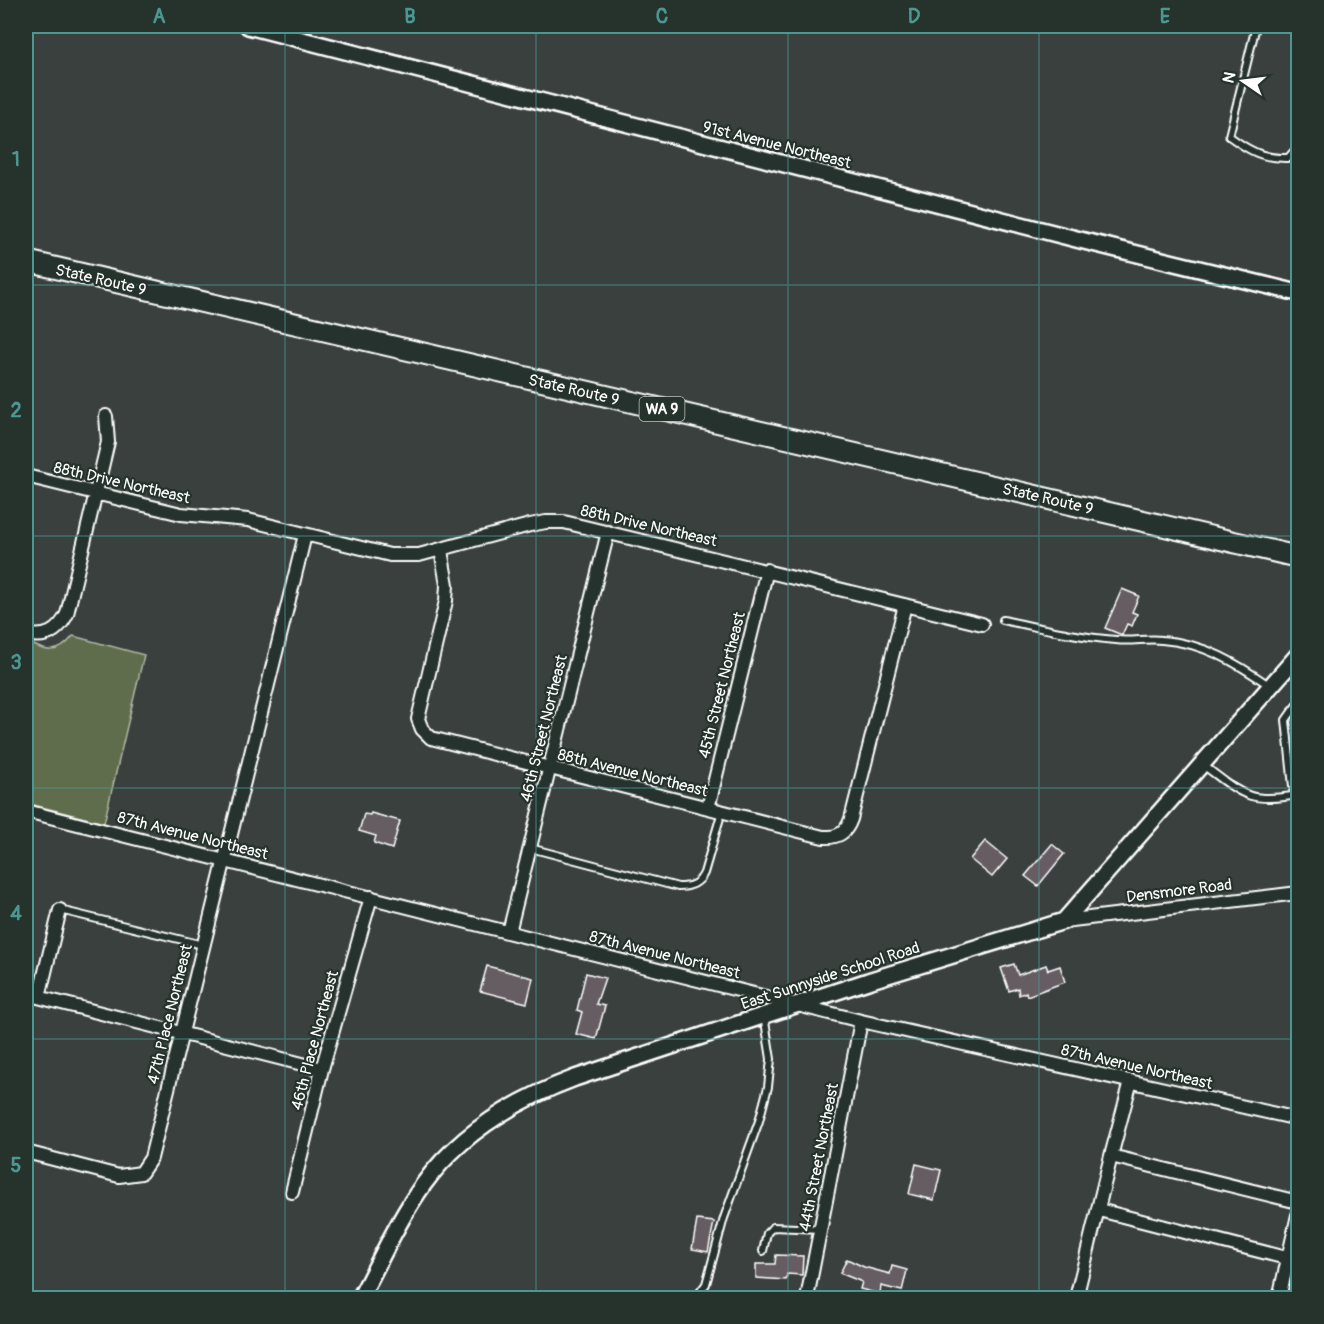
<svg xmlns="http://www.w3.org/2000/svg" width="1324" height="1324" font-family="Pangolin,sans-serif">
  <rect width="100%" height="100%" fill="#39403d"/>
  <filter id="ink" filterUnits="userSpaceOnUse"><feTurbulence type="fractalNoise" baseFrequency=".0167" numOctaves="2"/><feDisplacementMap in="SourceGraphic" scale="12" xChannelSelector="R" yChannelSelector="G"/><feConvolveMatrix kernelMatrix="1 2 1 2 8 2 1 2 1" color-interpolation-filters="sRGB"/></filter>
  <g filter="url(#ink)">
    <!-- green -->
    <path fill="#606d4e" stroke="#b0b6a6" stroke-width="1.5" d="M73 636 144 655 104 823 26 803V641C45 652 58 656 73 636Z"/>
    <!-- building -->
    <path fill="#665d63" stroke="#fff" stroke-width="1.5" d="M1122 589 1139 596 1132 612 1137 614 1132 626 1127 624 1122 635 1105 628Z
      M371 813 400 821 392 849 374 843 376 836 359 831 364 814 370 815Z
      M985 841 1007 859 992 877 970 859Z
      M1052 844 1064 854 1038 886 1025 876Z
      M1014 964 1018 975 1046 965 1048 970 1060 966 1065 982 1027 996 1026 992 1019 995 1018 988 1009 991 1001 968Z
      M487 966 533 978 527 1003 480 991Z
      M586 973 605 978 596 1004 605 1006 596 1039 576 1034 582 1012 577 1010Z
      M916 1164 941 1170 934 1200 909 1194Z
      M697 1220 714 1222 708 1252 692 1249Z
      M776 1255 803 1256 802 1275 787 1274 786 1280 756 1278V1264H775Z
      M847 1259 864 1267 890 1274 892 1266 907 1270 902 1291 881 1286 880 1294 860 1289 862 1282 840 1273Z"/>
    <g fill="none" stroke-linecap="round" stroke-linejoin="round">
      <defs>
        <path id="service" d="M1256 26 1229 136C1248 150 1263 159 1288 158L1297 148 1298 142
          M1003 620C1041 628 1078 637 1116 640 1132 642 1147 638 1162 640 1204 643 1237 663 1270 686
          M1203 765C1242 794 1247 804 1298 795
          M1294 796 1286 720 1298 703
          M530 848 678 887C690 887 699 884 704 873L722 811
          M60 910 203 945
          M763 1251 767 1233 773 1227 820 1229
          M700 1292 706 1284 724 1218 759 1121 768 1087 771 1059 764 1015"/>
        <path id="minor" d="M26 476 181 514 248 520 390 555H419L530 525 546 522H564L982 624
          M441 550 447 585 446 601 418 719 422 729 431 738 823 837C838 838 846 833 851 819L905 605
          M26 634C45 639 58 632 67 614L108 442 106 416
          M708 808 767 570
          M26 811 861 1021 1298 1119
          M1064 921 1298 893
          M509 932 608 532
          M26 994 322 1069
          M39 997 60 910
          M26 1152 119 1176 141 1173 151 1158 305 535
          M1111 1156 1298 1202
          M292 1192 322 1069 371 897
          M1099 1210 1298 1261
          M807 1298 861 1021
          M1076 1298 1111 1156 1131 1081
          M1279 1298 1298 1215"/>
        <path id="tertiary" d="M248 26 1084 241 1298 293
          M360 1298C380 1261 398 1220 423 1185 460 1133 516 1100 575 1078L868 981 1064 921 1298 655"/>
        <path id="primary" d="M26 261 1298 557"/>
      </defs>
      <!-- service casing -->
      <use href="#service" stroke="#fff" stroke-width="10"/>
      <!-- minor casing -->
      <use href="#minor" stroke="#fff" stroke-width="16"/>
      <!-- tertiary casing -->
      <use href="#tertiary" stroke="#fff" stroke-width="20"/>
      <!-- primary casing -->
      <use href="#primary" stroke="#fff" stroke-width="24"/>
      <!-- service -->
      <use href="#service" stroke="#26332d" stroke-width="6"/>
      <!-- minor -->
      <use href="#minor" stroke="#26332d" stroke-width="12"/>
      <!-- tertiary -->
      <use href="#tertiary" stroke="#26332d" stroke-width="15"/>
      <!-- primary -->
      <use href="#primary" stroke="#26332d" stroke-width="20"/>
    </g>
  </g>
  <!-- grid -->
  <path fill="none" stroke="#4b9892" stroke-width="1.5" stroke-opacity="0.55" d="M285 26V1298M536 26V1298M788 26V1298M1039 26V1298M26 285H1298M26 536H1298M26 788H1298M26 1039H1298"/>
  <g text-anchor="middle" stroke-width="4.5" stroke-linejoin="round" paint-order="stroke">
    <!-- shield labels -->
    <rect fill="#26332d" stroke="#bec2c0" stroke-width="1.5" x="639.5" y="397" width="45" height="24" rx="4.5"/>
    <g font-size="15" font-weight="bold" fill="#fff">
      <text x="662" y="414">WA 9</text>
    </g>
    <!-- street labels -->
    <g font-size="16" fill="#fff" stroke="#26332d">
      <text transform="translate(777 144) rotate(14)" y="6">91st Avenue Northeast</text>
      <text transform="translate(101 279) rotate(13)" y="6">State Route 9</text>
      <text transform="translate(574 389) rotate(13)" y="6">State Route 9</text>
      <text transform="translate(122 482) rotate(13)" y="6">88th Drive Northeast</text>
      <text transform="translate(1048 498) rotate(13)" y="6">State Route 9</text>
      <text transform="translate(649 525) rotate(13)" y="6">88th Drive Northeast</text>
      <text transform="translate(721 685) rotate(-76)" y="6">45th Street Northeast</text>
      <text transform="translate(543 728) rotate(-76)" y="6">46th Street Northeast</text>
      <text transform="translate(633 772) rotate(14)" y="6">88th Avenue Northeast</text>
      <text transform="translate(193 835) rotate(14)" y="6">87th Avenue Northeast</text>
      <text transform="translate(1179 890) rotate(-7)" y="6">Densmore Road</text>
      <text transform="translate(665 954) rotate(14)" y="6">87th Avenue Northeast</text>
      <text transform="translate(830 975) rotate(-18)" y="6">East Sunnyside School Road</text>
      <text transform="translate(169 1014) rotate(-76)" y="6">47th PIace Northeast</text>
      <text transform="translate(314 1040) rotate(-75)" y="6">46th Place Northeast</text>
      <text transform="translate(1137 1066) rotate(13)" y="6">87th Avenue Northeast</text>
      <text transform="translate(818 1157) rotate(-79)" y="6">44th Street Northeast</text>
    </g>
  </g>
  <!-- margin -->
  <rect width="1324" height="1324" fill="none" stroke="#26332d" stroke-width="66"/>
  <!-- north arrow -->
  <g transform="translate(1243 81) rotate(284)" stroke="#26332d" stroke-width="4.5" paint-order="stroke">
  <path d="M0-4.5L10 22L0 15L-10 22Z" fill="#ffffff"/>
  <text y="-9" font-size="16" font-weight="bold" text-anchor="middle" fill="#ffffff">N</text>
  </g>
  <rect x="33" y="33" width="1258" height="1258" fill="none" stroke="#4b9892" stroke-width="2"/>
  <g font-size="20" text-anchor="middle" font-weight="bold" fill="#4b9892">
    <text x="159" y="23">A</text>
    <text x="410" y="23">B</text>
    <text x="662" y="23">C</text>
    <text x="914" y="23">D</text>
    <text x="1165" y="23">E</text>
    <text x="16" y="166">1</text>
    <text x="16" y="417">2</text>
    <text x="16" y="669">3</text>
    <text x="16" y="920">4</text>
    <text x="16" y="1172">5</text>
  </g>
</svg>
